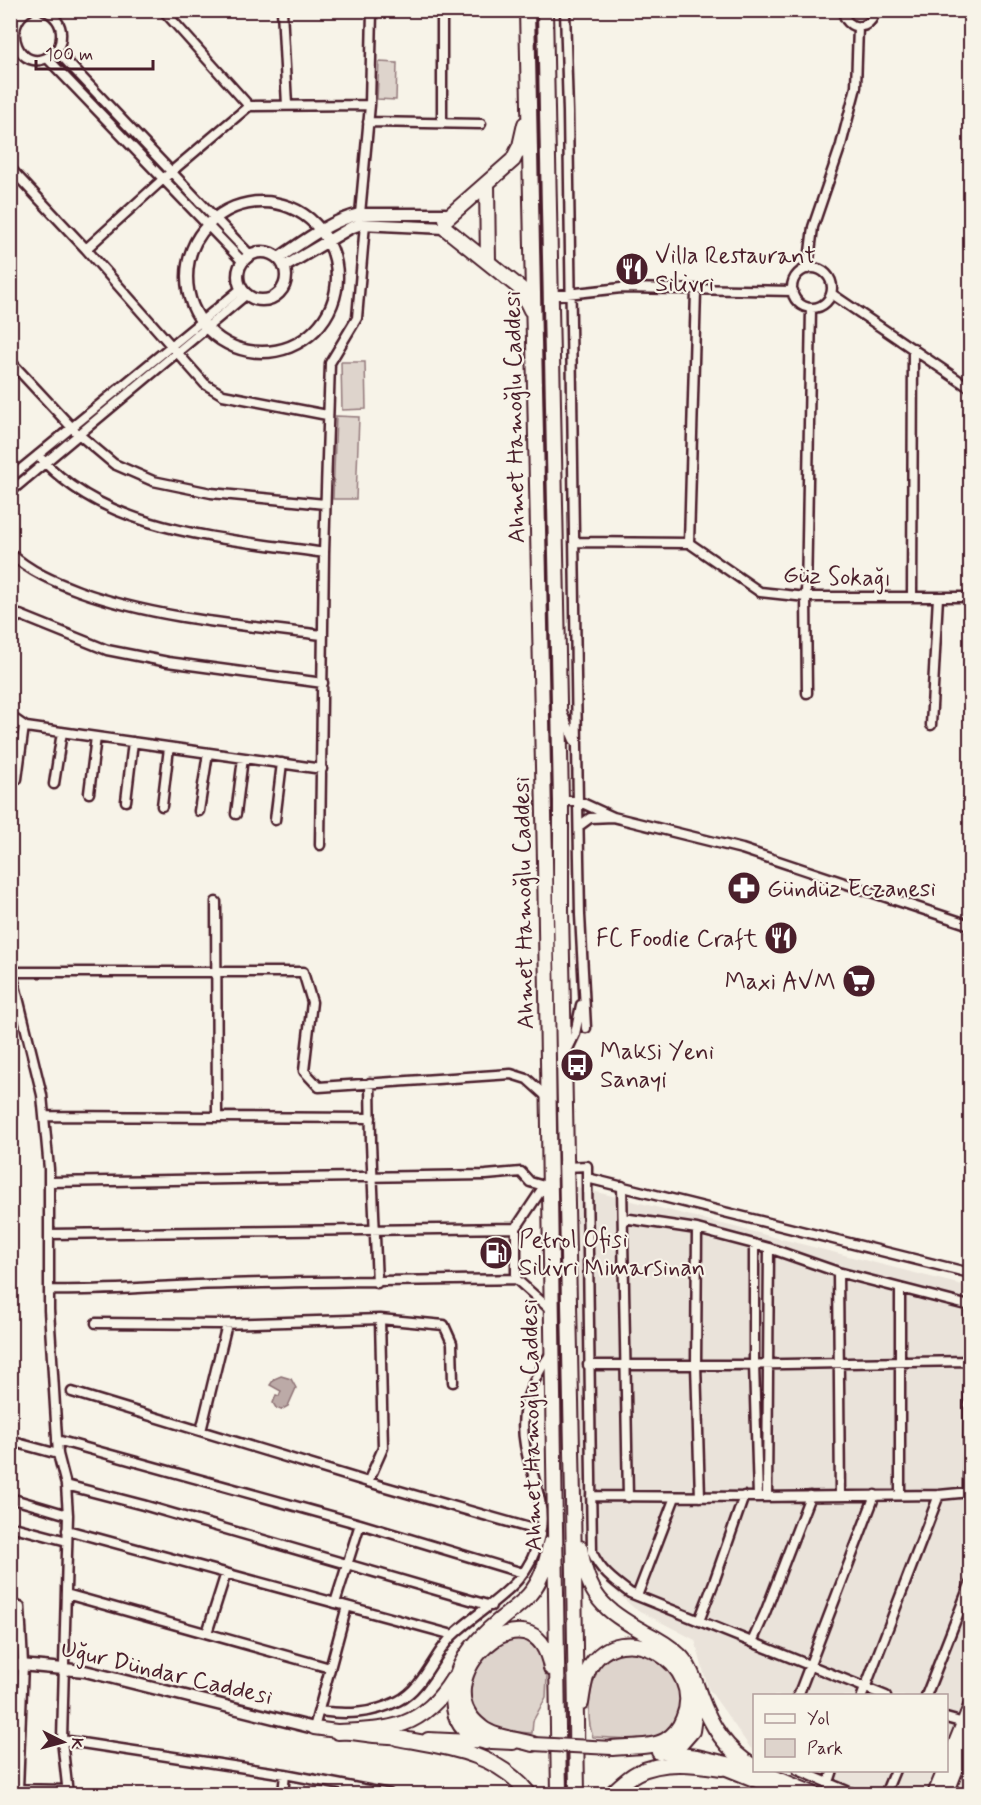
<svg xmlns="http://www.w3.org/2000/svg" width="981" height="1805" font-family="Mynerve,sans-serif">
  <rect width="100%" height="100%" fill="#f7f3e8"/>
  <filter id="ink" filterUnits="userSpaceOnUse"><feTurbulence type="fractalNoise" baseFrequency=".0167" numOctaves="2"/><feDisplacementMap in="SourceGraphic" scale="12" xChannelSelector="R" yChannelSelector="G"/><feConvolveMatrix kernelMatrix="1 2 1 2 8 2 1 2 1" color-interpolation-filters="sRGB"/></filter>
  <g filter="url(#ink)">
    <!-- built -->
    <path fill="#eae3da" d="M577 1187 970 1287V1794H841L786 1771 946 1770V1696H754V1753L708 1688 695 1640 634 1608 596 1574 590 1552 581 1493Z"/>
    <!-- green -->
    <path fill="#ded4cc" stroke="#947a7c" stroke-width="1.5" d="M379 62 397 63 396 100 377 99Z
      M341 362H365L366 409 342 410Z
      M336 416 359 417 356 499H333Z
      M525 1635 548 1656 546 1697 533 1721 532 1733C518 1732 503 1732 491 1725 459 1708 466 1668 490 1646 497 1640 515 1638 525 1635Z
      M632 1647 674 1668 686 1707 666 1735 651 1740 593 1737C584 1713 591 1672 608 1653Z"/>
    <!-- water -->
    <path fill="#bcaaa7" stroke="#8e7275" stroke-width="1.5" d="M281 1376 291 1379 296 1388 288 1406 281 1410 276 1408 273 1403 276 1395 279 1396 281 1391 270 1385 274 1379Z"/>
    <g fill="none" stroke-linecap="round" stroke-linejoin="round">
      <defs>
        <path id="minor" d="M29 10C0 26 20 75 50 56 57 52 61 44 61 36 62 24 54 15 44 10
          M163 10 249 106
          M282 10 287 105
          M565 10 568 112 577 746 580 915 586 1028
          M843 10C845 32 872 32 875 10
          M875 11H970
          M56 50 250 255
          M47 58 243 262
          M368 122 481 124
          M442 123V10
          M10 168 86 249 205 384 223 395 327 415
          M360 214 370 105 372 10
          M86 249 171 172 249 106 370 105
          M792 288a20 20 0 1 1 40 0a20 20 0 1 1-40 0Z
          M808 269 813 227 841 145 856 87 858 27
          M832 294 970 388
          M549 296 621 288 793 291
          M10 361 76 432 114 464 153 481 211 493 325 504
          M38 455C106 534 227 538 324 553
          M10 478 242 288
          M10 492 247 294
          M574 542 689 543 760 592 806 597H970
          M689 543 696 290
          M10 553C29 571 55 582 79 591 157 619 241 625 323 635
          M912 597 913 348
          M10 623 20 615 107 650 168 662 323 683
          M807 693 806 597 811 308
          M561 710 574 740
          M10 716 26 727 322 769
          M931 725 938 597
          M17 779 24 726
          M54 784 62 732
          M89 793 96 737
          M126 801 133 742
          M561 801H578L613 817 590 818 579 826
          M162 806 169 748
          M199 811 208 753
          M236 814 243 758
          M613 817 742 849 970 925
          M275 820 282 763
          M320 845 324 553 330 363 357 318 365 224
          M216 902 217 1116
          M10 972H303L312 1002 304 1071 319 1087 511 1074 527 1079 548 1098
          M12 973 42 1095 49 1169V1310L58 1454 66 1485 68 1515 62 1740 68 1794
          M566 1053 575 1034 581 1005
          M370 1083 371 1143 377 1283
          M44 1116 371 1118
          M566 1167 587 1166V1178L970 1273
          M587 1178 592 1552C600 1571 614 1581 630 1593L886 1696
          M49 1182 486 1175 521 1172 530 1182 544 1186
          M546 1183 516 1228V1279L551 1310
          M622 1186 628 1497
          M623 1218 697 1229 769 1248 838 1272 970 1306
          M697 1229 696 1364 700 1497
          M49 1234 516 1228
          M754 1244V1364L758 1497
          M838 1272 840 1496
          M900 1288V1495
          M49 1290C108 1292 168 1285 227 1284 323 1281 420 1281 516 1279
          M96 1323 219 1324 380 1319 444 1325 452 1343 453 1382
          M588 1365H723L970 1361
          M72 1392 368 1482 540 1531
          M201 1431 227 1324
          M57 1440 360 1524 523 1573
          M10 1441 58 1454
          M368 1482 383 1448 380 1319
          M66 1485 143 1505 491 1606
          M968 1493 970 1306
          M591 1496 758 1497 939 1495 970 1492
          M767 1496 769 1248
          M10 1498 68 1515
          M10 1526 67 1541
          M67 1530 453 1635
          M66 1594 330 1668
          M637 1596 675 1497
          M335 1603 360 1524
          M10 1604 20 1607 23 1664 18 1789
          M699 1621 714 1582 744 1496
          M207 1633 226 1573
          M752 1642 765 1613 810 1496
          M798 1696 875 1495
          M862 1696 939 1495
          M926 1696 970 1584
          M319 1711C347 1715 372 1714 398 1701 424 1688 433 1655 453 1635 488 1602 529 1587 540 1535 545 1511 538 1490 531 1468 515 1421 524 1393 551 1353
          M946 1718 964 1723
          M314 1728 347 1606
          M62 1740 285 1774 389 1794
          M798 1770 854 1794
          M828 1785 833 1770
          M10 1789 68 1790
          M283 1794 285 1774
          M885 1794 895 1770"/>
        <path id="tertiary" d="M187 277a75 75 0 1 1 150 0a75 75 0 1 1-150 0Z
          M238 276a24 24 0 1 1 48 0a24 24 0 1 1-48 0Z
          M279 258C304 241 329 221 360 214H445V228L361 224 350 228 284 267
          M10 1664 85 1671 314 1728"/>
        <path id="secondary" d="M314 1728 374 1736 405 1738
          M428 1739 513 1743
          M661 1752 697 1756 754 1769
          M946 1765 970 1706
          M724 1768 789 1794
          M759 1770 816 1794
          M934 1794 944 1770
          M947 1794 970 1735"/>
        <path id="trunk" d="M527 10 545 861 559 1794
          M545 10 561 801V910L573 1499 577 1794
          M487 183 488 262
          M446 219 513 160 520 146 525 124
          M445 228 520 288 531 310
          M580 1548C588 1596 603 1610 644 1632 656 1638 669 1645 679 1655 690 1665 695 1682 700 1696 711 1726 726 1750 754 1767
          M581 1703C583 1691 584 1678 590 1667 622 1614 707 1664 683 1719 680 1727 674 1735 666 1740 652 1748 629 1746 612 1748
          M338 1732C391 1730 423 1728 453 1679
          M397 1738C445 1747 497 1752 529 1794
          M486 1742C468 1736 457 1727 454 1708 448 1669 474 1641 501 1619 511 1611 521 1604 529 1595 542 1580 547 1563 550 1544
          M533 1744C517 1739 494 1738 481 1727 419 1680 534 1577 551 1668
          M659 1752 679 1746 692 1731 697 1697
          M611 1794C619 1787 627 1778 637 1773 663 1760 694 1764 722 1768"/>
      </defs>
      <!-- minor casing -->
      <use href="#minor" stroke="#4a1f2b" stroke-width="13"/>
      <!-- tertiary casing -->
      <use href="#tertiary" stroke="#4a1f2b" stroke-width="15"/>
      <!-- secondary casing -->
      <use href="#secondary" stroke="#4a1f2b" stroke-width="16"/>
      <!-- trunk casing -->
      <use href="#trunk" stroke="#4a1f2b" stroke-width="18"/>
      <!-- minor -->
      <use href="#minor" stroke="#f7f3e8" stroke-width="8"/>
      <!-- tertiary -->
      <use href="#tertiary" stroke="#f7f3e8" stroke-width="10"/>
      <!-- secondary -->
      <use href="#secondary" stroke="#f7f3e8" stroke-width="12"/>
      <!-- trunk -->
      <use href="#trunk" stroke="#f7f3e8" stroke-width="14"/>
      <defs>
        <path id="secondary-bridge" d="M533 1744 612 1748"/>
      </defs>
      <!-- secondary-bridge casing -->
      <use href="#secondary-bridge" stroke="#4a1f2b" stroke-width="16" stroke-linecap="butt"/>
      <!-- secondary-bridge -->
      <use href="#secondary-bridge" stroke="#f7f3e8" stroke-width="12"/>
    </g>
  </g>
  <!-- icons -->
  <defs>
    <symbol id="restaurant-disc" viewBox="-11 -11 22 22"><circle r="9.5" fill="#4a1f2b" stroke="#f7f3e8"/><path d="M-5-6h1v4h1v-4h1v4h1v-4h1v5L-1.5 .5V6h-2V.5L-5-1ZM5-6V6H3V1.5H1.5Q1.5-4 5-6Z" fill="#fff"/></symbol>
    <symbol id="pharmacy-disc" viewBox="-11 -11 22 22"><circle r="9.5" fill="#4a1f2b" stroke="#f7f3e8"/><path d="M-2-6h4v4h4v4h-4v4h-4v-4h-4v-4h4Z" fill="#fff"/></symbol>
    <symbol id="supermarket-disc" viewBox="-11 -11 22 22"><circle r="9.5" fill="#4a1f2b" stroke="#f7f3e8"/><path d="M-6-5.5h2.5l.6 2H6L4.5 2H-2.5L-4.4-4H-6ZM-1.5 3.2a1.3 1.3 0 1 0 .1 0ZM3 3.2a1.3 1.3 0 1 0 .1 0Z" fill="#fff"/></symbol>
    <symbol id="bus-disc" viewBox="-11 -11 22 22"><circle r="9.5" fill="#4a1f2b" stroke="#f7f3e8"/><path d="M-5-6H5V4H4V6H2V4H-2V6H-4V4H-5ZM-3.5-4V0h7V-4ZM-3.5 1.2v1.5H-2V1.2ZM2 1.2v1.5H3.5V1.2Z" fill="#fff"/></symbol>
    <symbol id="fuel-disc" viewBox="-11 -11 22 22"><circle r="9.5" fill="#4a1f2b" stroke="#f7f3e8"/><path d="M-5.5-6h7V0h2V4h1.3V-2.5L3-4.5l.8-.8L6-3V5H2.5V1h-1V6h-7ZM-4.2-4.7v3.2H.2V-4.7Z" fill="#fff"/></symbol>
  </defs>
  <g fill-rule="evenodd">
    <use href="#restaurant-disc" x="613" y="250" width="38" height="38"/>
    <use href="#pharmacy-disc" x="725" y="869" width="38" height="38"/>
    <use href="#restaurant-disc" x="762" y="919" width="38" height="38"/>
    <use href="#supermarket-disc" x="840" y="962" width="38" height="38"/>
    <use href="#bus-disc" x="558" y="1046" width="38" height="38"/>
    <use href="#fuel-disc" x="477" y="1234" width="38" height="38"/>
  </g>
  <g text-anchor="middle" stroke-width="4.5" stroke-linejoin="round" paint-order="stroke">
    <!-- poi labels -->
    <g font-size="24" fill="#4a1f2b" stroke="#f7f3e8" text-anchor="start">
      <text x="655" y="263">Villa Restaurant<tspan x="655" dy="28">Silivri</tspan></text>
      <text x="767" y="896">Gündüz Eczanesi</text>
      <text x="758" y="946" text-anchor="end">FC Foodie Craft</text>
      <text x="836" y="989" text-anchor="end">Maxi AVM</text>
      <text x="600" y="1059">Maksi Yeni<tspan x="600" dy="28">Sanayi</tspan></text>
      <text x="519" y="1247">Petrol Ofisi<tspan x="519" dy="28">Silivri Mimarsinan</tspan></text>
    </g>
    <!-- street labels -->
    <g font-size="24" fill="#4a1f2b" stroke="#f7f3e8">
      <text transform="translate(514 417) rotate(-91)" y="8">Ahmet Hamoğlu Caddesi</text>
      <text transform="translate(837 576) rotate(2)" y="8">Güz Sokağı</text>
      <text transform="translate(523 903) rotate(-91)" y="8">Ahmet Hamoğlu Caddesi</text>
      <text transform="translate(531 1425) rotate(-91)" y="8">Ahmet Hamoğlu Caddesi</text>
      <text transform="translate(167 1672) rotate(13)" y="8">Uğur Dündar Caddesi</text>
    </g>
  </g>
  <!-- margin -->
  <rect width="981" height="1805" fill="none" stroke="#f7f3e8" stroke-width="36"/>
  <rect x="18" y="18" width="945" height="1769" fill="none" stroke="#4a1f2b" stroke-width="2" filter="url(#ink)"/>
  <!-- legend -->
  <rect x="753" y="1694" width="195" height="78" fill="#f7f3e8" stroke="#b29e9c" stroke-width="1.5"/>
  <rect x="765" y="1714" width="30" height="9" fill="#f7f3e8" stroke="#b29e9c" stroke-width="1.5"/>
  <text x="807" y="1724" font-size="18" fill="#4a1f2b">Yol</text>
  <rect x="765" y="1739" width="30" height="18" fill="#ded4cc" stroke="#b29e9c" stroke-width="1.5"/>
  <text x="807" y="1754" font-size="18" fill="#4a1f2b">Park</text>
  <!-- north arrow -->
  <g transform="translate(63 1742) rotate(96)" stroke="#f7f3e8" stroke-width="4.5" paint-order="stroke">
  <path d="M0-4.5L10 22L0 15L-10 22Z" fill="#4a1f2b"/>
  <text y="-9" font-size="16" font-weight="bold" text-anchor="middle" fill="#4a1f2b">K</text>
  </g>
  <!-- scale -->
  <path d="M36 60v9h117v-9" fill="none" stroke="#4a1f2b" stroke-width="3"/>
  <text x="45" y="60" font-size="18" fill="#4a1f2b" stroke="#f7f3e8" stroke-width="4.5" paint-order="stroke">100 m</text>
</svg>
